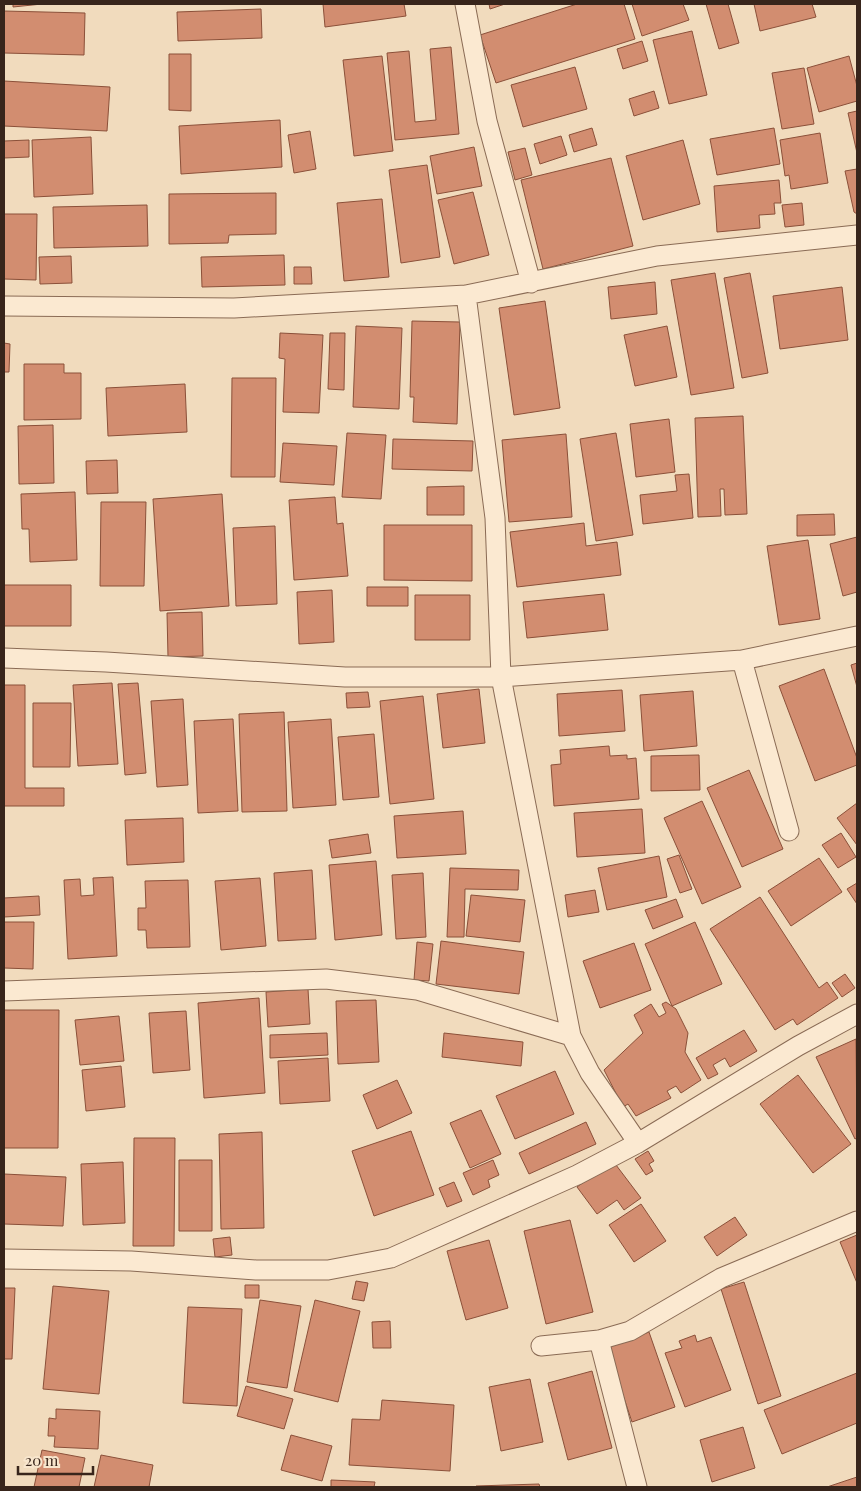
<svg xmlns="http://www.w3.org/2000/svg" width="861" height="1491" font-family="'Playfair Display',serif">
  <rect width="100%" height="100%" fill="#f1dbbd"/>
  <!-- building -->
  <path fill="#d28d70" stroke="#8b5039" d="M13 4H42L13 7Z
    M323 4H404L406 16 325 27Z
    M489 4H505L490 9Z
    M577 4H624L635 39 496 83 480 35Z
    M632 4H683L689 20 642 36Z
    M706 4H728L739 43 719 49Z
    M754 4H812L816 17 760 31Z
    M261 9 262 38 178 41 177 12Z
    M4 11 85 13 84 55 4 53Z
    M692 31 707 95 669 104 653 40Z
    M642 41 648 61 623 69 617 49Z
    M451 47 459 134 395 140 387 53 409 51 415 122 436 120 430 49Z
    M169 54H191V111L169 110Z
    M382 56 393 151 354 156 343 60Z
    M849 56 857 86V101L819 112 807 68Z
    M575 67 587 109 523 127 511 85Z
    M804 68 814 124 782 129 772 73Z
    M4 81 110 87 107 131 4 126Z
    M654 91 659 108 634 116 629 99Z
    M857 111V153L848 113Z
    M280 120 282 167 181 174 179 126Z
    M592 128 597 145 574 152 569 135Z
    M774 128 780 164 717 175 710 139Z
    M310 131 316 169 294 173 288 135Z
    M820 133 828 183 791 189 789 175 785 176 780 140Z
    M561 136 567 155 540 164 534 144Z
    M91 137 93 194 34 197 32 140Z
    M29 140V157L4 158V141Z
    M683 140 700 204 643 220 626 156Z
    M474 147 482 186 437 194 430 156Z
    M525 148 532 175 515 180 508 152Z
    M611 158 633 246 543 269 521 180Z
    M427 165 440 257 401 263 389 170Z
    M857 169V214L854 212 845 171Z
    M779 180 781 203H774L775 214 759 215 760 228 717 232 714 186Z
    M473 192 489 255 454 264 438 200Z
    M276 193V234L229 235 228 243 169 244V194Z
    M382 199 389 277 344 281 337 203Z
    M802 203 804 225 785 227 782 205Z
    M147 205 148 246 54 248 53 207Z
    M4 214H37L36 280 4 279Z
    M284 255 285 285 202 287 201 257Z
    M71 256 72 283 40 284 39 257Z
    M294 267H311L312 284H294Z
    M715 273 734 388 691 395 671 280Z
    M750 273 768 373 742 378 724 278Z
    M655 282 657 314 611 319 608 287Z
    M842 287 848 340 780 349 773 296Z
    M545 301 560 408 514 415 499 308Z
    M412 321 460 322 457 424 413 422 414 397H410Z
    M356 326 402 328 399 409 353 407Z
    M667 326 677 377 635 386 624 335Z
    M280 333 323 335 319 413 283 412 285 359 279 358Z
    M330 333H345L344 390 328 389Z
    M4 343 10 344 9 372H4Z
    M24 364H64V373H81V419L24 420Z
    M232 378H276L275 477H231Z
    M185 384 187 432 108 436 106 388Z
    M743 416 747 514 725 515 724 489H720L721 516 698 517 695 418Z
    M669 419 675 472 636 477 630 424Z
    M53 425 54 483 19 484 18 426Z
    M347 433 386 435 381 499 342 497Z
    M616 433 633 535 596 541 580 439Z
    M566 434 572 517 509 522 502 440Z
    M393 439 473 441 472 471 392 469Z
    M283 443 337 446 334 485 280 482Z
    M117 460 118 493 87 494 86 461Z
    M689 474 693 518 643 524 640 495 677 491 675 475Z
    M464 486V515H427V487Z
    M75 492 77 560 30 562 29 529H22L21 494Z
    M222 494 229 606 160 611 153 499Z
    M335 497 337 524 343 523 348 576 294 580 289 500Z
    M101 502H146L144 586H100Z
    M834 514 835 535 797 536V515Z
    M584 523 586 546 617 542 621 575 517 587 510 532Z
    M384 525H472V581L384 580Z
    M275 526 277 604 236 606 233 528Z
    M857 537V592L843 596 830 544Z
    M808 540 820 619 779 625 767 546Z
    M4 585H71V626H4Z
    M367 587H408V606H367Z
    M332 590 334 642 299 644 297 592Z
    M604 594 608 630 527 638 523 602Z
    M415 595H470V640H415Z
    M202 612 203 656 168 657 167 613Z
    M857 663V687L851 665Z
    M824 669 857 758V765L815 781 779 686Z
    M112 683 118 764 78 766 73 685Z
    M138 683 146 773 125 775 118 684Z
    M4 685H25V788H64V806H4Z
    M479 689 485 743 443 748 437 694Z
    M622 690 625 731 559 736 557 694Z
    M693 691 697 746 644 751 640 695Z
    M368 692 370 707 347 708 346 693Z
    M423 696 434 799 390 804 380 701Z
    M183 699 188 785 157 787 151 701Z
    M33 703H71L70 767H33Z
    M284 712 287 811 242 812 239 714Z
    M233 719 238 811 198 813 194 721Z
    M331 719 336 805 293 808 288 722Z
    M374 734 379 797 343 800 338 737Z
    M609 746 610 756 627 755V759L636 758 639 799 554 806 551 765 561 764 560 750Z
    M699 755 700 790 651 791V756Z
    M749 770 783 849 742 867 707 788Z
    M702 801 741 887 702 904 664 818Z
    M857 803V845L837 818Z
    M642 809 645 853 577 857 574 813Z
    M463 811 466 854 397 858 394 816Z
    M183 818 184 862 127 865 125 820Z
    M841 833 856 857 838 868 822 845Z
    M368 834 371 853 332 858 329 840Z
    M679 855 692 889 680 893 667 859Z
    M659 856 667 897 607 910 598 868Z
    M819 858 842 892 791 926 768 891Z
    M376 861 382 935 335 940 329 865Z
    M450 868 519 870 518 890 465 889 464 937H447Z
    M312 870 316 939 278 941 274 873Z
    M423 873 426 937 396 939 392 875Z
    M113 877 117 956 68 959 64 880 80 879 81 896 94 895 93 878Z
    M260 878 266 946 221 950 215 881Z
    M188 880 190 947 147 948 146 930H138V908H146L145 881Z
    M857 883V904L847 889Z
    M595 890 599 912 568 917 565 895Z
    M471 895 525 900 520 942 466 936Z
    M39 896 40 915 4 917V898Z
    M760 897 819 988 827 982 838 998 797 1025 793 1019 775 1030 710 929Z
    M676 899 683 917 653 929 645 910Z
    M4 922H34L33 969 4 968Z
    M695 922 722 984 672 1006 645 944Z
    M441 941 524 952 519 994 436 984Z
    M417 942 433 944 429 981 414 980Z
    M634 943 651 990 600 1008 583 961Z
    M845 974 855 988 842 997 832 983Z
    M308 989 310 1024 268 1027 266 992Z
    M259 998 265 1093 204 1098 198 1003Z
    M376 1000 379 1062 338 1064 336 1001Z
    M666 1002 676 1009 688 1033 685 1052 701 1080 681 1093 676 1086 667 1091 671 1098 636 1116 628 1104 623 1107 604 1070 643 1033 634 1015 651 1004 659 1017 666 1013 662 1004Z
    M4 1010H59L58 1148H4Z
    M186 1011 190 1070 153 1073 149 1013Z
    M119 1016 124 1061 80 1065 75 1020Z
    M744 1030 757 1051 730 1067 725 1058 713 1065 718 1074 708 1079 696 1058Z
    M327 1033 328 1055 270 1058V1035Z
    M444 1033 523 1042 521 1066 442 1057Z
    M856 1039 857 1138 855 1139 816 1057Z
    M328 1058 330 1101 280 1104 278 1061Z
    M121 1066 125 1107 86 1111 82 1070Z
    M555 1071 574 1114 515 1139 496 1096Z
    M798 1075 851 1144 813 1173 760 1104Z
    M397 1080 412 1113 377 1129 363 1095Z
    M481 1110 501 1154 470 1168 450 1123Z
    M586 1122 596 1144 529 1174 519 1153Z
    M411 1131 434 1195 374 1216 352 1151Z
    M262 1132 264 1228 221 1229 219 1134Z
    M134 1138H175L174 1246H133Z
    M648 1151 654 1161 649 1164 653 1171 646 1175 635 1159Z
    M179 1160H212V1231H179Z
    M493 1160 499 1175 488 1180 490 1187 473 1195 463 1173Z
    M613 1161 641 1198 624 1210 617 1200 597 1214 577 1187Z
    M123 1162 125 1223 83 1225 81 1164Z
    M4 1174 66 1177 63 1226 4 1224Z
    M454 1182 462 1201 447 1207 439 1188Z
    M641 1204 666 1241 634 1262 609 1225Z
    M735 1217 747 1235 717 1256 704 1237Z
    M570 1220 593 1312 546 1324 524 1231Z
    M857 1235V1283L840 1242Z
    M230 1237 232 1255 215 1257 213 1239Z
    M489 1240 508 1308 466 1320 447 1251Z
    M356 1281 368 1283 364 1301 352 1299Z
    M744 1282 781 1396 758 1404 721 1289Z
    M245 1285H259V1298H245Z
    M53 1286 109 1291 99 1394 43 1389Z
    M4 1288H15L12 1359H4Z
    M260 1300 301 1306 287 1388 247 1382Z
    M315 1300 360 1311 338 1402 294 1391Z
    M188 1307 242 1309 237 1406 183 1403Z
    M390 1321 391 1348H373L372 1322Z
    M649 1332 675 1407 632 1422 607 1347Z
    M695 1335 697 1342 711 1337 731 1390 685 1407 665 1353 682 1348 679 1341Z
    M592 1371 612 1448 568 1460 548 1383Z
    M857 1373V1423L782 1454 764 1410Z
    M530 1379 543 1442 501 1451 489 1387Z
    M246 1386 293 1399 284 1429 237 1416Z
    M382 1400 454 1405 450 1471 349 1465 352 1419 380 1420Z
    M56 1409 100 1411 98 1449 54 1447 55 1436H48L49 1418 56 1419Z
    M743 1427 755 1468 712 1482 700 1440Z
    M291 1435 332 1446 322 1481 281 1470Z
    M42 1450 85 1458 79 1487H34Z
    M101 1455 153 1465 149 1487H94Z
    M857 1477V1487H827Z
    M331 1480 375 1482 374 1487H331Z
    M539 1484 540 1487H476V1486Z"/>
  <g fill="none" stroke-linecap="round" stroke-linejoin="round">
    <defs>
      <path id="minor" d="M465 4 487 121 531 283
        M466 295 495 518 501 677 571 1036 590 1073 638 1143
        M4 306 234 308 466 295 657 256 857 235
        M4 658 106 662 345 677H501L742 660 857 636
        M742 660 789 831
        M4 991 326 979 417 990 571 1036
        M4 1259 131 1261 256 1270H328L391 1258 577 1175 638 1143 798 1046 857 1014
        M599 1340 637 1487
        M541 1346 599 1340 630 1331 721 1278 857 1221"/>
    </defs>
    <!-- minor casing -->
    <use href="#minor" stroke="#8a6b55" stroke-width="21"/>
    <!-- minor -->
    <use href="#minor" stroke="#fbe9d1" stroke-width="19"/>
  </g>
  <!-- border -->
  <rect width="861" height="1491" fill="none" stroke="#38251b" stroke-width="10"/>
  <!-- scale -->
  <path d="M18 1466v8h75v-8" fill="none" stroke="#38251b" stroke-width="2.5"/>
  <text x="25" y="1466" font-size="15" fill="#38251b" stroke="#f8e6cd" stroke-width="4" paint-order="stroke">20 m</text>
</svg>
